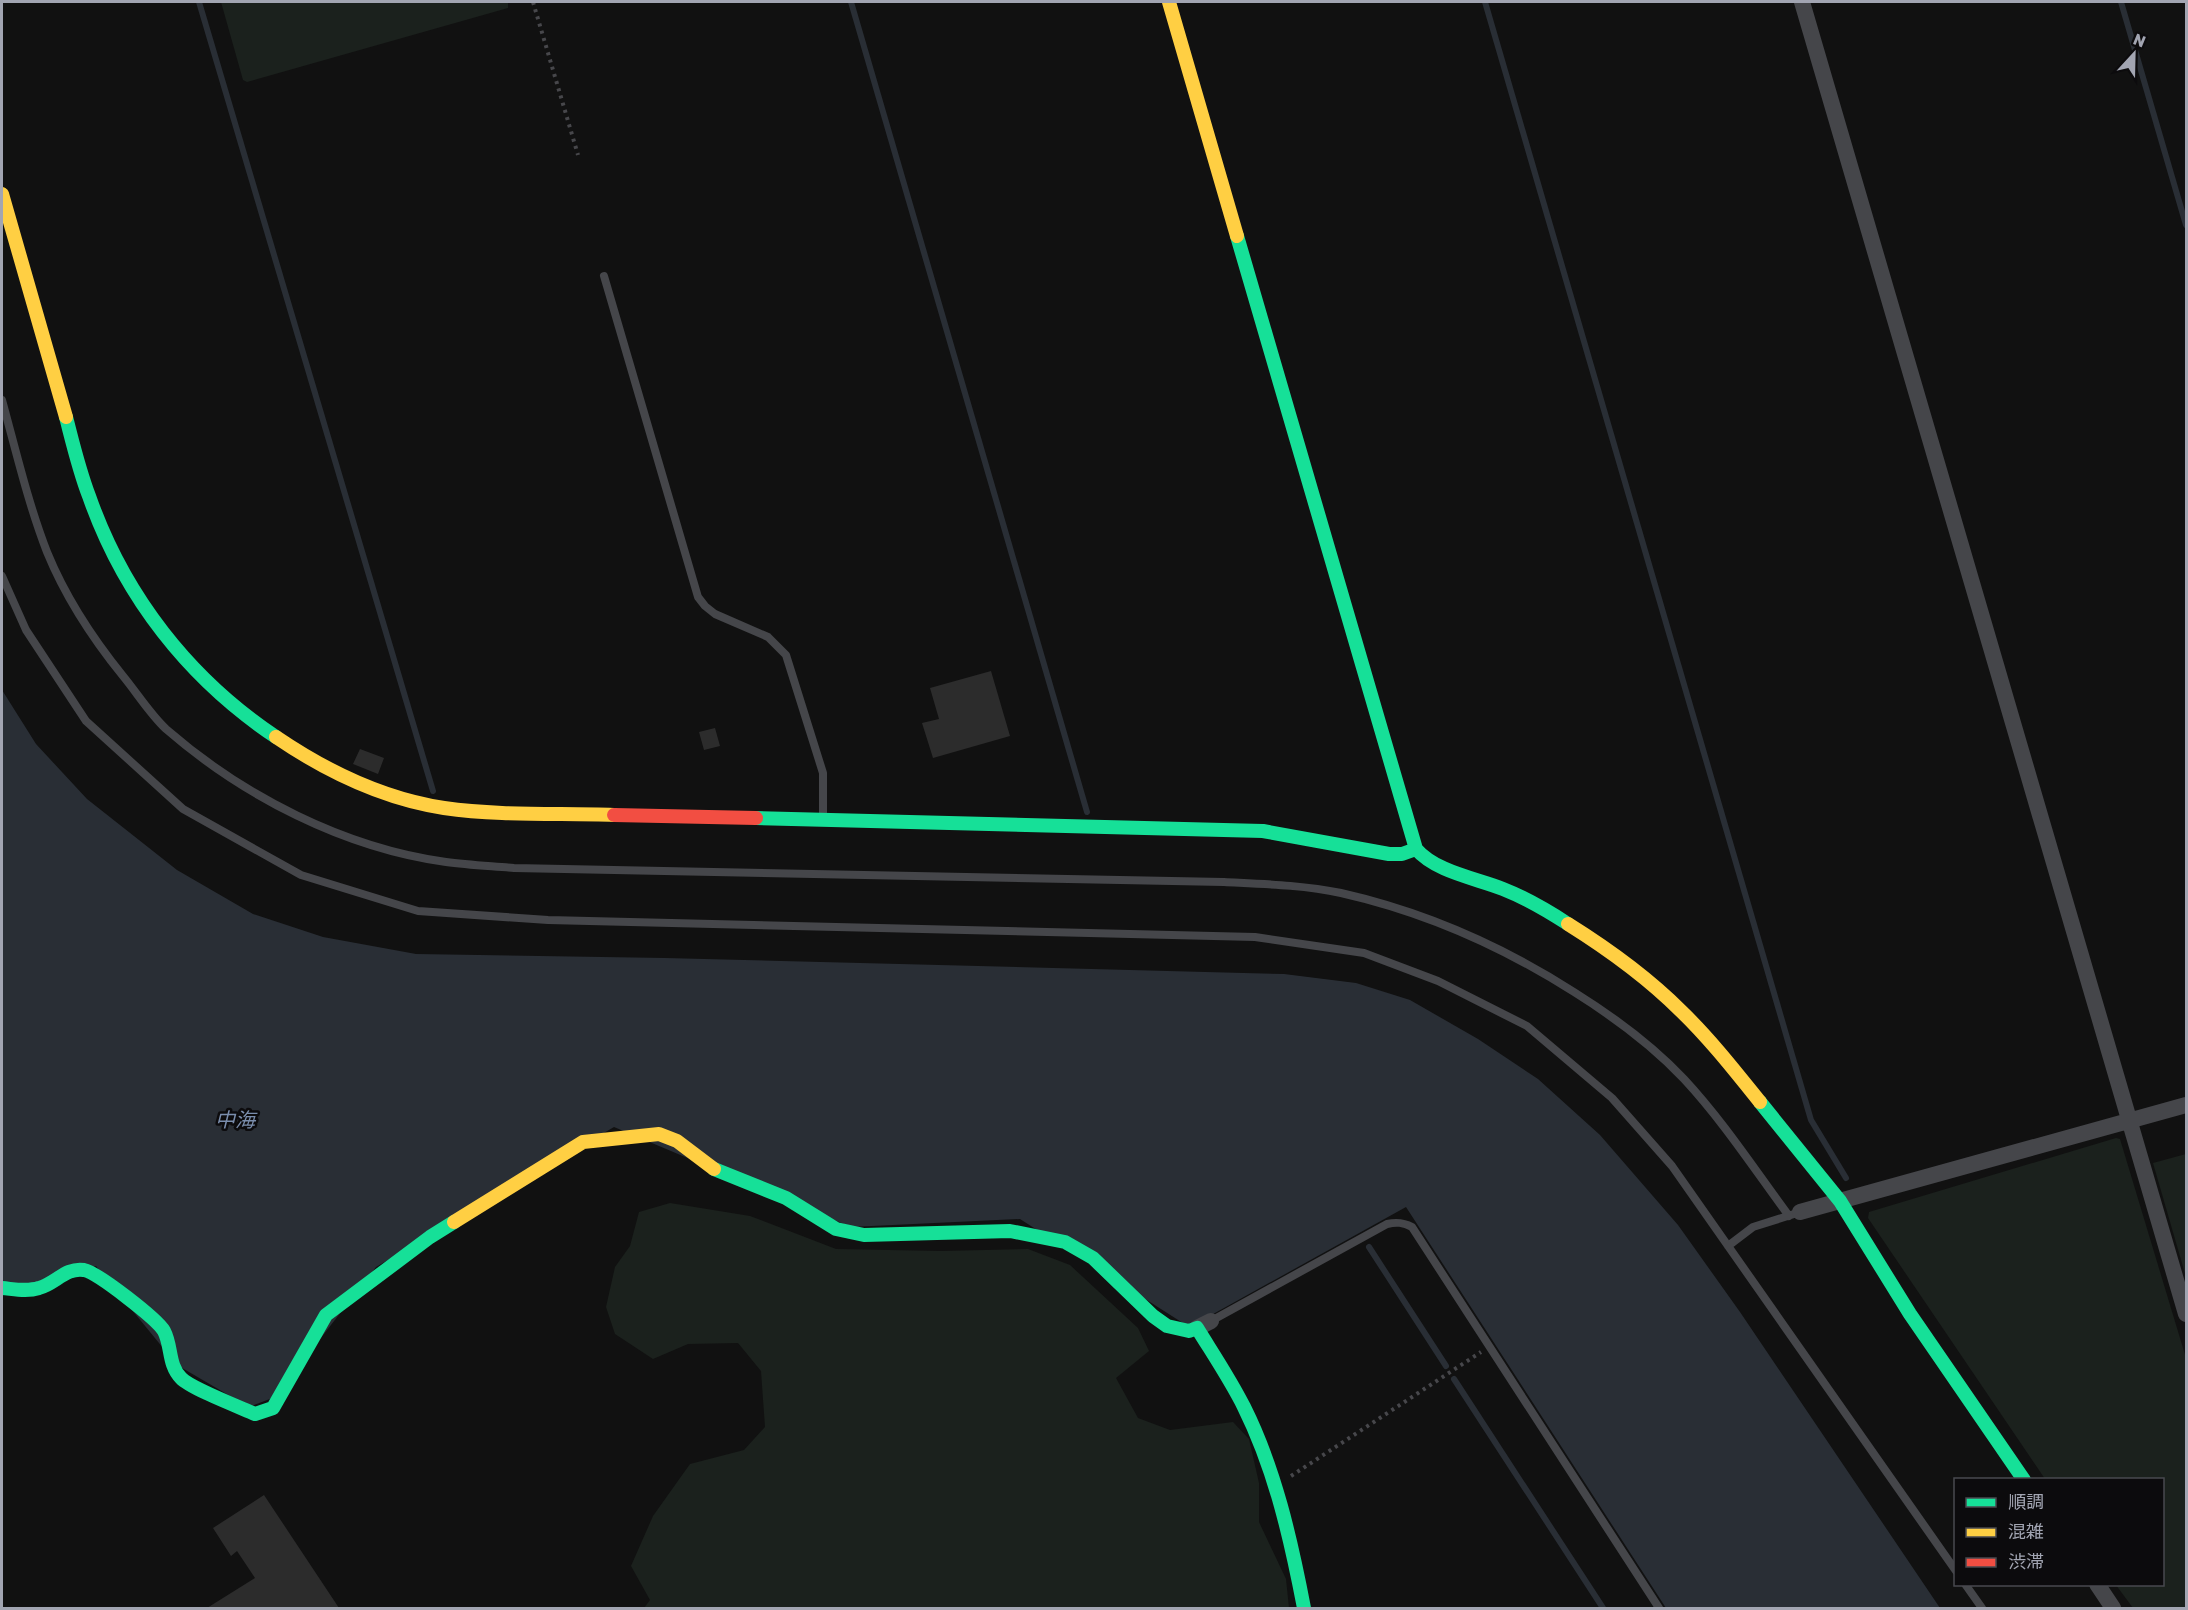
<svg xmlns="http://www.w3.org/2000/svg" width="2188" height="1610" font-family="Rubik,'Noto Sans JP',sans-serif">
  <rect width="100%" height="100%" fill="#111"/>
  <!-- green -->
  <path fill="#1b211d" d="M221 2H508V8L247 82 243 80Z
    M2116 1138 2120 1139 2186 1358V1608H2133L2116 1585 2162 1584V1480L2045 1479 1868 1218 1869 1212Z
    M2186 1154V1277L2153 1163Z
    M670 1203 750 1216 836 1249 941 1251 1028 1249 1070 1265 1138 1328 1149 1351 1116 1378 1138 1418 1170 1430 1233 1422 1249 1439 1259 1483V1522L1286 1579 1289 1608H644L650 1600 631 1566 653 1516 690 1464 744 1450 765 1427 761 1371 738 1343 688 1344 653 1359 615 1334 606 1307 615 1267 630 1246 639 1212Z"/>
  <!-- water -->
  <path fill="#292e35" d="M2 690 36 744 87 799 177 870 253 914 323 937 416 954 665 958 1284 974 1356 983 1410 1000 1478 1039 1538 1079 1600 1135 1678 1225 1740 1312 1940 1608H1666L1406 1207 1206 1318 1186 1325 1020 1219 851 1227 614 1127 376 1267 275 1397 249 1407 177 1365 96 1266 42 1283H2Z"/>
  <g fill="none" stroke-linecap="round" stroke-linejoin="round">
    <!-- stream -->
    <path stroke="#292e35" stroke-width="6" d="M199 2 433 791
      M851 2 1087 812
      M1485 2 1811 1120 1846 1178
      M2121 2 2186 225
      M1369 1247 1446 1366
      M1454 1379 1603 1608"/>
  </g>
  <!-- building -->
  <path fill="#2c2c2c" d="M991 671 1010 736 933 758 922 723 939 719 930 688Z
    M715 728 720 746 704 750 699 732Z
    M360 749 384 758 378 774 353 764Z
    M264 1495 339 1608H207L255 1578 237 1551 231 1556 213 1528Z"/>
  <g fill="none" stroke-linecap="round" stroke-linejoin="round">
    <!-- path -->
    <path stroke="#47474b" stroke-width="4" stroke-dasharray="3 4.5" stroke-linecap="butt" d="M533 2 578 155
      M1291 1476 1481 1352"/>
    <!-- lane -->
    <path stroke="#45464a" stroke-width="8" d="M604 276 698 597 705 606 715 614 768 637 786 655 823 773V816
      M2 400C16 451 28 503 47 552 65 596 93 639 123 676 137 693 150 714 166 729 243 796 344 848 446 862 468 865 491 866 514 868L1224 882C1263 884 1303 885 1341 893 1425 912 1502 946 1574 992 1614 1017 1651 1044 1684 1079 1723 1121 1755 1170 1789 1216
      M2 576 26 630 86 721 183 809 301 875 418 911 548 920 1255 937 1364 953 1438 981 1527 1026 1612 1098 1672 1166 1956 1571
      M1728 1246 1753 1227 1794 1214
      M1211 1321 1387 1224C1396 1222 1403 1222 1412 1227L1659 1608
      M1965 1584 1982 1608"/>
    <!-- street -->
    <path stroke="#45464a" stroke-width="16" d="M1802 2 2186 1314
      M1800 1212 2186 1105
      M1197 1328 1211 1321
      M2097 1584 2113 1608"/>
    <!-- fast -->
    <path stroke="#16e098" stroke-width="14" d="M1237 236 1416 849C1436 872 1475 878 1503 889 1526 898 1548 911 1568 924
      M66 417C73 444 79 470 89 496 124 596 189 679 276 737
      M756 818 1263 831 1389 854H1402L1416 849
      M1760 1102 1840 1201 1910 1314 2024 1480
      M714 1169 786 1198 836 1229 864 1235 1010 1231 1065 1242 1093 1258 1153 1316 1167 1326 1189 1331 1197 1328C1213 1354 1230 1379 1244 1407 1275 1469 1291 1540 1304 1608
      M2 1288C14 1289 27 1292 39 1288 55 1284 66 1267 84 1270 98 1273 157 1319 164 1331 172 1346 168 1365 181 1378 190 1388 239 1407 255 1414L273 1408 326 1315 430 1237 454 1222"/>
    <!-- slow -->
    <path stroke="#ffcf43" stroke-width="14" d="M1169 2 1237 236
      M2 194 66 417
      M276 737C326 771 385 799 444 808 500 816 558 813 614 815
      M1568 924C1608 949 1648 978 1681 1011 1710 1039 1735 1071 1760 1102
      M454 1222 583 1142 659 1134 677 1141 714 1169"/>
    <!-- jam -->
    <path stroke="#f24e42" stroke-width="14" d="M614 815 756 818"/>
  </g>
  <g text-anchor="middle" stroke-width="5" stroke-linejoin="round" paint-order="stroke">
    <!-- water labels -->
    <g font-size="20" font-style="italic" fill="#7a8dac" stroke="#0c0b0d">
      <text x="235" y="1127">中海</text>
    </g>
  </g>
  <!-- border -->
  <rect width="2188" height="1610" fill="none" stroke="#a2a5b2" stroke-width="6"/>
  <!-- legend -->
  <rect x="1954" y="1478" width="210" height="108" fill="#0c0b0d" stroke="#48494f" stroke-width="1.5"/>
  <rect x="1966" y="1498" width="30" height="9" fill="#16e098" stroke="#48494f" stroke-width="1.5"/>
  <text x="2008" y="1508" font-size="18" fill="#a2a5b2">順調</text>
  <rect x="1966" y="1528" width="30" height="9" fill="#ffcf43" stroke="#48494f" stroke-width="1.5"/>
  <text x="2008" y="1538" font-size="18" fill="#a2a5b2">混雑</text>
  <rect x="1966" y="1558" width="30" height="9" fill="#f24e42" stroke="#48494f" stroke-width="1.5"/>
  <text x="2008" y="1568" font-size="18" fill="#a2a5b2">渋滞</text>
  <!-- north arrow -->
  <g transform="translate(2134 54) rotate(22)" stroke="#0c0b0d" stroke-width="4.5" paint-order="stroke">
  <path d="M0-4.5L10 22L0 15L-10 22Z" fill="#a2a5b2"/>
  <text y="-9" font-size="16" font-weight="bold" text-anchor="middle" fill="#a2a5b2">N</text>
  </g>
</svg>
